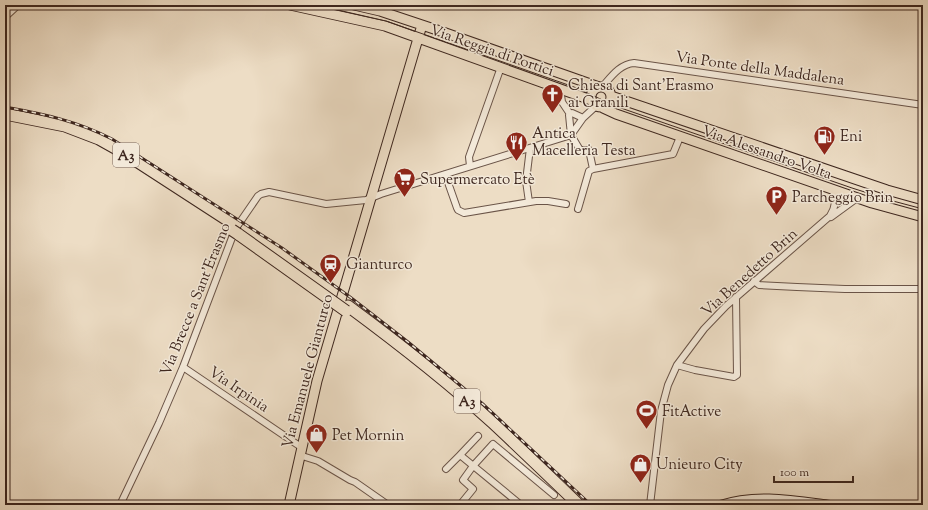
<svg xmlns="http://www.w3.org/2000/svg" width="928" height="510" font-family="'Sorts Mill Goudy',serif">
  <rect width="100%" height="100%" fill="#edddc5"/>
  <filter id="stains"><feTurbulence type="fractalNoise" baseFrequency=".005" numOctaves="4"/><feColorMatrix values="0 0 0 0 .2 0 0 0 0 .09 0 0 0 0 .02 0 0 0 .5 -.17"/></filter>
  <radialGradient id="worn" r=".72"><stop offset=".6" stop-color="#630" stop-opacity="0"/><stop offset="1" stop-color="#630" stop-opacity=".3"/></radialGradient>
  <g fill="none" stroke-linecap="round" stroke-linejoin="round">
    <defs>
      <path id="street" d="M5 17 18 5
        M602 87C611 77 620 64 634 63L923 105
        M560 88 562 102 570 114
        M470 166 469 157 501 67
        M593 169 673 154 680 137
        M445 174 457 208 458 210 464 213 536 201H548L566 204
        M529 202 526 181 530 148
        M578 209 589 171 593 169 589 150H580L571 135 569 115 572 113 583 118
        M831 217 857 198
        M754 281 759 285 797 287 845 289H923
        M677 365 695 370 734 377 737 375 736 297
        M183 367 301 447
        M478 436 460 455 521 505
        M299 455 318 461 350 480 355 482 388 505
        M446 469 460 455
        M120 505 159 423 183 367 233 235 236 228 258 196 261 194 269 192 326 204 366 200 381 194 568 136 571 135 583 118 596 106
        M460 505 473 489 463 480 473 466 493 444 554 495
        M650 505 661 411 668 385 677 365 704 329 726 306 830 216C836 207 836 199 833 189"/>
      <path id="secondary" d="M720 505C756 493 793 500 830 505"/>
      <path id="primary" d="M290 5 385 26 591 100
        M354 5 380 11 440 31 599 87
        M591 97a10 10 0 1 1 20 0a10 10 0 1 1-20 0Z
        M611 96 887 190 923 200
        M603 108 616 114 872 203 923 217
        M289 505 317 381 422 25"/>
      <path id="highway" d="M5 114 65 126 99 139 124 153 235 225
        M238 234 332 301
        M348 306C398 343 447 381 493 423 522 450 551 478 579 505"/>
    </defs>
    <!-- street casing -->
    <use href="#street" stroke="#6a5448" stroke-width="8"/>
    <!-- secondary casing -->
    <use href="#secondary" stroke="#3e271f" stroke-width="10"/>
    <!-- primary casing -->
    <use href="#primary" stroke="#3e271f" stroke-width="11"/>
    <!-- highway casing -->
    <use href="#highway" stroke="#3e271f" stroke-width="13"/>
    <!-- street -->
    <use href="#street" stroke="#f3e9d9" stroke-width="6"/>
    <!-- secondary -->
    <use href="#secondary" stroke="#f3e9d9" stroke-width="8"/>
    <!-- primary -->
    <use href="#primary" stroke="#edddc5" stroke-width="9"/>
    <!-- highway -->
    <use href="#highway" stroke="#edddc5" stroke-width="11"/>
    <!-- tram -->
    <path stroke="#3e271f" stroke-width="1" d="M316 5 386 21 574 87 618 107 852 188 893 201 923 209"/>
    <defs>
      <path id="rail" d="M5 107C44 114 77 121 112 139L282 248 350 297 408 342 484 405 591 505"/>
    </defs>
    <!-- rail casing -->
    <use href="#rail" stroke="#3e271f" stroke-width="3"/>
    <!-- rail -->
    <use href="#rail" stroke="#f3e9d9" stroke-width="1.5" stroke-dasharray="4.5" stroke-linecap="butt"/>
    <defs>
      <path id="highway-bridge" d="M232 230 238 234
        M332 301 346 311"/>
    </defs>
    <!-- highway-bridge casing -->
    <use href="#highway-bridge" stroke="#3e271f" stroke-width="13" stroke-linecap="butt"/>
    <!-- highway-bridge -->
    <use href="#highway-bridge" stroke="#edddc5" stroke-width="11"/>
  </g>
  <!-- icons -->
  <defs>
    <symbol id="church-pin" viewBox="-11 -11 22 30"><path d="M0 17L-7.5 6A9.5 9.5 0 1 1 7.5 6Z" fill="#8f2418" stroke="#f3e9d9"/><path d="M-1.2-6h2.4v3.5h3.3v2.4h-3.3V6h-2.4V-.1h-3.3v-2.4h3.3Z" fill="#fff"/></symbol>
    <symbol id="fuel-pin" viewBox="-11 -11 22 30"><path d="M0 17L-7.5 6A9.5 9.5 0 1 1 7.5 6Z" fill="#8f2418" stroke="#f3e9d9"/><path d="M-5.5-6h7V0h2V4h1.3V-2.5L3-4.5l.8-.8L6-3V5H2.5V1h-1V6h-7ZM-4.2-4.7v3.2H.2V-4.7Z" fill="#fff"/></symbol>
    <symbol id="restaurant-pin" viewBox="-11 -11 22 30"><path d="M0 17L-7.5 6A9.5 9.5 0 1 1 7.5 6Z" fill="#8f2418" stroke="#f3e9d9"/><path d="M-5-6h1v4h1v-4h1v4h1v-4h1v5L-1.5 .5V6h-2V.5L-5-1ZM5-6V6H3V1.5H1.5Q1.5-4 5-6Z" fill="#fff"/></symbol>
    <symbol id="supermarket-pin" viewBox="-11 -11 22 30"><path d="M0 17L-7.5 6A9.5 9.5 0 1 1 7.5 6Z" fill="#8f2418" stroke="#f3e9d9"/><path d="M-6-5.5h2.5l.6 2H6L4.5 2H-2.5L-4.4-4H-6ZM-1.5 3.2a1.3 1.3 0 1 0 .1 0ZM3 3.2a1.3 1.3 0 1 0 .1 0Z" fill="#fff"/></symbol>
    <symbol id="parking-pin" viewBox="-11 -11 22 30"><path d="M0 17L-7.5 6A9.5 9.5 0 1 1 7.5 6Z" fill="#8f2418" stroke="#f3e9d9"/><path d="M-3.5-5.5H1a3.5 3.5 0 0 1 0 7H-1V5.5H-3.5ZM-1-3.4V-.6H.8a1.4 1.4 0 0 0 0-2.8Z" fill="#fff"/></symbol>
    <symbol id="station-pin" viewBox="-11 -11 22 30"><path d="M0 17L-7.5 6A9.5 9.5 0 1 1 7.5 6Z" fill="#8f2418" stroke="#f3e9d9"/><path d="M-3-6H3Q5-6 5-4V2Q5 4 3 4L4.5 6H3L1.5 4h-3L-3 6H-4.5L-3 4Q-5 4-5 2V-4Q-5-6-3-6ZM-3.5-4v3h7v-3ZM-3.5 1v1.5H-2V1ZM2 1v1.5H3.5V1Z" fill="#fff"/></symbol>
    <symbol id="stadium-pin" viewBox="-11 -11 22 30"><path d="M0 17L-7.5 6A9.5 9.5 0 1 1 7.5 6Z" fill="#8f2418" stroke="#f3e9d9"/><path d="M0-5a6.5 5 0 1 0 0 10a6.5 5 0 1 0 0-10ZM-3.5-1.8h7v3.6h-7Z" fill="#fff"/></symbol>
    <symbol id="shop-pin" viewBox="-11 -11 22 30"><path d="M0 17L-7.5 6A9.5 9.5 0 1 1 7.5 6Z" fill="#8f2418" stroke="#f3e9d9"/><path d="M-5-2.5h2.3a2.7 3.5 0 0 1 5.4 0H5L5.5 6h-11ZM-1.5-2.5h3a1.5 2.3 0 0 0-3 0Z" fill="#fff"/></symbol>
  </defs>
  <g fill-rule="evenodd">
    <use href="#church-pin" x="540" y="82" width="25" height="34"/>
    <use href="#fuel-pin" x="812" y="124" width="25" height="34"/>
    <use href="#restaurant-pin" x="504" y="130" width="25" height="34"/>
    <use href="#supermarket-pin" x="392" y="166" width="25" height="34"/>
    <use href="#parking-pin" x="764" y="184" width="25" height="34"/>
    <use href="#station-pin" x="318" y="252" width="25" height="34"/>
    <use href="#stadium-pin" x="634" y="398" width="25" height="34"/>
    <use href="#shop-pin" x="304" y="422" width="25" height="34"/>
    <use href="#shop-pin" x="628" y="452" width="25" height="34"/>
  </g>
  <g text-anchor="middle" stroke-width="3" stroke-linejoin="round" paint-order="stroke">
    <!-- shield labels -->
    <g fill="#f3e9d9" stroke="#746157" stroke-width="1">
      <rect x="113" y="143" width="26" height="24" rx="3"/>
      <rect x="454" y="389" width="26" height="24" rx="3"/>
    </g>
    <g font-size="14" font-weight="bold" fill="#3e271f">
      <text x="126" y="160">A3</text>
      <text x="467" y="406">A3</text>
    </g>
    <!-- street labels -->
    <g font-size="15" fill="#3e271f" stroke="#f3e9d9">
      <text transform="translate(492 50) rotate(19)" y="5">Via Reggia di Portici</text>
      <text transform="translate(760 68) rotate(8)" y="5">Via Ponte della Maddalena</text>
      <text transform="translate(767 152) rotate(19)" y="5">Via Alessandro Volta</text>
      <text transform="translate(749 272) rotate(-42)" y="5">Via Benedetto Brin</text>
      <text transform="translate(195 299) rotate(-68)" y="5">Via Brecce a Sant'Erasmo</text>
      <text transform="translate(307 371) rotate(-75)" y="5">Via Emanuele Gianturco</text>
      <text transform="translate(239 389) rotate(34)" y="5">Via Irpinia</text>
    </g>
    <!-- poi labels -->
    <g font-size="15" fill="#3e271f" stroke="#f3e9d9" text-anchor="start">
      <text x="568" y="90">Chiesa di Sant'Erasmo<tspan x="568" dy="17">ai Granili</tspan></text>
      <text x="532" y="138">Antica<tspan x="532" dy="17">Macelleria Testa</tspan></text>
      <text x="840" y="141">Eni</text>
      <text x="420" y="184">Supermercato Etè</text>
      <text x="792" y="202">Parcheggio Brin</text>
      <text x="346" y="269">Gianturco</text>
      <text x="662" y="416">FitActive</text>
      <text x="332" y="440">Pet Mornin</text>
      <text x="656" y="469">Unieuro City</text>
    </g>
  </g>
  <!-- margin -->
  <rect width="928" height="510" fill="none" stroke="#edddc5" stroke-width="20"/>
  <rect x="6" y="6" width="916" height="498" fill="none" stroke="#3e271f" stroke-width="2"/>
  <rect x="10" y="10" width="908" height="490" fill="none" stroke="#3e271f"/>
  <!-- scale -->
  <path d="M774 476v6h79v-6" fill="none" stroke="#3e271f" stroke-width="2"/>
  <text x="780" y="476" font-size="12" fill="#3e271f" stroke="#f3e9d9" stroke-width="3" paint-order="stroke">100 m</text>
  <rect width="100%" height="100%" filter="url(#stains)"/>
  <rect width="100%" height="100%" fill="url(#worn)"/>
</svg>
